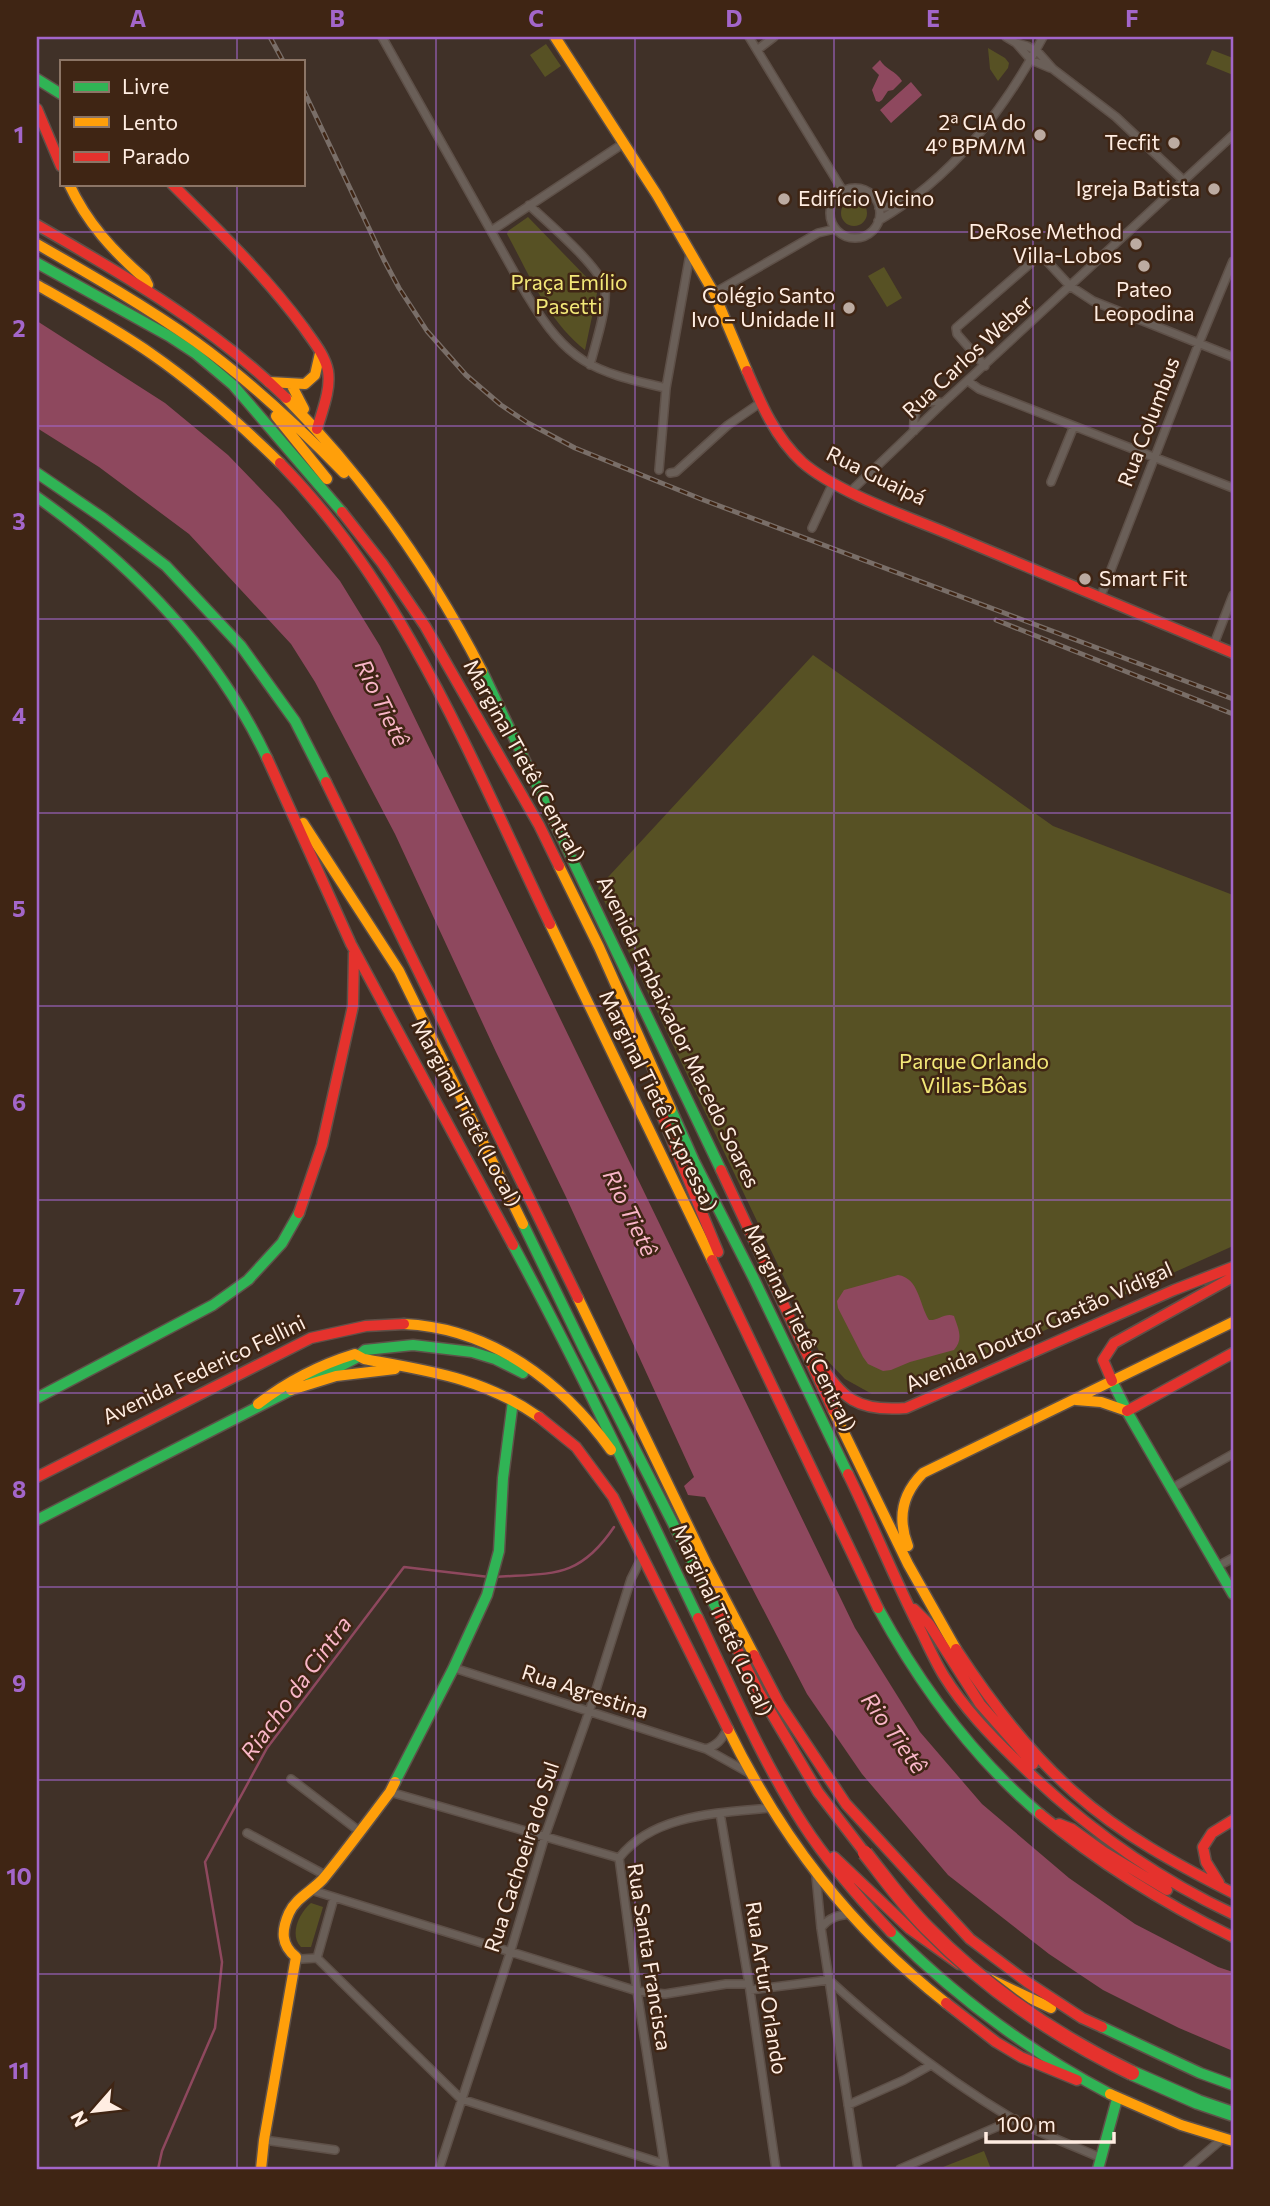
<svg xmlns="http://www.w3.org/2000/svg" width="1270" height="2206" font-family="Commissioner,sans-serif">
  <rect width="100%" height="100%" fill="#403128"/>
  <!-- green -->
  <path fill="#575124" d="M546 44 561 66 545 77 530 55Z
    M988 48 1005 58 1009 63 1008 68 998 81 990 69Z
    M1212 50 1233 58V75L1206 64Z
    M841 213a13 13 0 1 1 26 0a13 13 0 1 1-26 0Z
    M528 217 594 285 597 293 585 350C548 321 529 274 507 234L508 231Z
    M884 267 902 298 887 307 868 276Z
    M813 655 1053 826 1233 895V1246L905 1393 872 1394 845 1379 820 1353 598 888Z
    M311 1903 323 1907 311 1947H301C289 1935 299 1913 311 1903Z
    M984 2151 991 2169H938Z"/>
  <!-- water -->
  <path fill="#8e485e" d="M880 60C885 69 896 71 902 81L893 90 888 91 882 100 879 102 876 101 872 90 879 75 872 68Z
    M911 82 922 95 891 123 880 110Z
    M37 321 165 403 228 455 280 509 340 581 380 646 855 1628 920 1732 982 1804 1069 1878 1135 1924 1218 1967 1233 1972V2051L1179 2028 1103 1990 1049 1954 948 1875 862 1774 807 1694 705 1497 688 1495 684 1486 694 1477 566 1197 496 1052 395 834 315 682 291 644 189 534 99 467 37 428Z
    M898 1275C919 1278 919 1304 929 1320 938 1321 946 1312 954 1316 958 1328 964 1339 954 1350L910 1362 891 1370 883 1371 868 1364 863 1357 838 1308 837 1301 844 1290Z"/>
  <g fill="none" stroke-linecap="round" stroke-linejoin="round">
    <!-- stream -->
    <path stroke="#8e485e" stroke-width="2.5" d="M495 1577C553 1573 579 1579 614 1527
      M158 2169 162 2151 215 2028 222 1962 205 1862 267 1748 404 1567 489 1577"/>
    <defs>
      <path id="street" d="M382 37 527 295C568 363 591 371 666 388
        M749 37 843 191
        M1006 37 1016 43 1031 60 1050 68
        M1016 43 1027 46 1038 52 1053 69 1116 117 1184 181
        M757 50 774 37
        M830 213a25 25 0 1 1 50 0a25 25 0 1 1-50 0Z
        M529 205C546 221 604 270 605 290 607 310 595 345 590 365
        M879 208 902 204
        M878 221C952 178 1003 112 1043 37
        M491 231 624 143
        M714 293 818 233 835 229
        M985 366 957 334 956 328 1039 256 1044 258 1070 286 1093 301 1233 357
        M968 381 979 389 1233 488
        M914 431C912 410 921 397 943 403
        M659 470 666 388 690 254
        M670 473 676 472 728 425 760 403
        M1051 482 1074 426
        M851 491 943 403 1233 135
        M812 528 833 483
        M1100 598 1199 343 1233 261
        M1214 644 1233 595
        M1172 1488 1233 1454
        M1218 1566 1233 1558
        M454 1668 706 1749 749 1773
        M706 1749C717 1745 722 1740 727 1729
        M291 1779 359 1831
        M390 1792 619 1858
        M720 1813 749 1984 776 2169
        M247 1833 325 1875
        M619 1858 637 1991 665 2169
        M619 1858C653 1814 719 1813 770 1808
        M816 1876 821 1928 858 2169
        M311 1890 637 1991 665 1994 726 1984H749
        M821 1928C829 1917 839 1915 851 1914
        M296 1957 301 1959 317 1958 334 1898
        M317 1958 461 2099 664 2164
        M750 1990 829 1980C886 2032 947 2080 1013 2119 1041 2134 1072 2145 1101 2158
        M848 2105 904 2080 931 2065
        M264 2140 335 2150
        M439 2169 510 1953 545 1836 589 1712 631 1579 642 1557
        M900 2169 1015 2119
        M1187 2169 1221 2140"/>
      <path id="fast" d="M37 79 61 94
        M37 263 169 336 195 353 233 385 342 512
        M37 473 103 518 166 566 241 646 295 721 326 782
        M37 497C134 566 216 650 267 758
        M482 671 721 1170
        M671 1109 694 1161 753 1277 848 1474
        M523 1224 584 1349 718 1612
        M513 1245C579 1367 638 1492 698 1618
        M1112 1381 1129 1415 1233 1594
        M310 1382 356 1358 365 1350 413 1345 472 1352 495 1359 523 1373
        M37 1398 213 1305 248 1280 282 1243 299 1213
        M37 1520 291 1390
        M878 1608C920 1685 973 1757 1040 1814
        M395 1782 453 1669 487 1595 499 1551 503 1478 513 1401
        M891 1932C955 1996 1030 2052 1110 2094
        M1102 2027 1200 2073 1233 2085
        M1098 2169 1117 2099"/>
      <path id="slow" d="M555 37 657 195 714 293 747 371
        M69 184C87 223 113 251 145 279L148 285
        M37 244C91 275 145 306 196 342 250 381 298 426 344 473
        M37 285C76 307 116 329 153 355 199 387 240 424 280 463
        M269 382 305 384 315 375 320 353
        M291 384 304 409
        M286 398C366 479 430 570 482 671
        M276 416 327 479
        M303 823 399 971 523 1224
        M559 866 599 947 671 1109
        M550 924 712 1260
        M578 1298 706 1563 754 1655
        M404 1324C491 1328 562 1382 611 1450
        M291 1390 336 1376 395 1369
        M1076 1400 1101 1402 1127 1411
        M258 1404C288 1381 319 1365 355 1354L364 1359C430 1371 483 1378 539 1417
        M833 1410 908 1564 956 1649
        M908 1546C897 1518 902 1494 923 1473L1233 1322
        M728 1729C781 1837 850 1928 946 2003
        M981 1975 1051 2008
        M1110 2094 1181 2125 1233 2141
        M261 2169 264 2140 296 1957C281 1945 281 1931 289 1913 296 1898 312 1891 323 1879 346 1851 368 1821 390 1792L395 1782"/>
      <path id="jam" d="M37 109 61 166
        M172 184C218 230 265 275 304 328 313 341 325 355 328 371 331 390 322 411 317 429
        M37 225C126 276 212 326 286 398
        M747 371C761 404 775 437 802 462 836 492 906 516 949 534 1044 574 1138 613 1233 653
        M280 463C406 591 473 764 550 924
        M342 512 382 563 425 626 539 825 559 866
        M267 758 351 944 513 1245
        M326 782 578 1298
        M654 1096 718 1252
        M721 1170 833 1410
        M299 1213 322 1145 353 1006 354 953
        M712 1260 878 1608
        M817 1358C841 1399 858 1412 906 1408L1174 1290 1233 1267
        M1112 1381 1103 1360 1114 1343 1233 1277
        M1127 1411 1233 1353
        M539 1417 576 1447 613 1497 728 1729
        M848 1474C874 1527 895 1581 922 1633 929 1648 936 1663 944 1676 964 1708 990 1735 1017 1761 1080 1823 1152 1876 1233 1914
        M37 1477 311 1338 366 1326 404 1324
        M914 1609 929 1624 980 1704 1033 1764
        M718 1612 759 1692 818 1792 865 1853
        M698 1618C731 1687 761 1759 803 1824 828 1863 859 1898 891 1932
        M956 1649C990 1701 1028 1752 1075 1793 1122 1835 1178 1865 1233 1893
        M754 1655 779 1703 846 1804 970 1939 1027 1982 1082 2018 1102 2027
        M1040 1814C1100 1864 1163 1903 1233 1937
        M1059 1824 1072 1829 1104 1852 1167 1890
        M834 1857 910 1929 959 1964
        M1219 1883 1206 1862 1203 1847 1212 1833 1233 1820
        M946 2003 996 2042 1021 2057 1077 2080"/>
    </defs>
    <!-- street casing -->
    <use href="#street" stroke="#5e5048" stroke-width="10"/>
    <!-- fast casing -->
    <use href="#fast" stroke="#5e5048" stroke-width="13"/>
    <!-- slow casing -->
    <use href="#slow" stroke="#5e5048" stroke-width="13"/>
    <!-- jam casing -->
    <use href="#jam" stroke="#5e5048" stroke-width="13"/>
    <!-- street -->
    <use href="#street" stroke="#6a5f58" stroke-width="7"/>
    <!-- fast -->
    <use href="#fast" stroke="#30b455" stroke-width="10"/>
    <!-- slow -->
    <use href="#slow" stroke="#ff9f0a" stroke-width="10"/>
    <!-- jam -->
    <use href="#jam" stroke="#e5322d" stroke-width="10"/>
    <defs>
      <path id="rail" d="M270 37 283 61
        M303 89 384 260 399 288 427 331 466 375 501 405 528 423 575 448 701 499 1233 699
        M996 620 1233 714"/>
    </defs>
    <!-- rail casing -->
    <use href="#rail" stroke="#796e68" stroke-width="5"/>
    <!-- rail -->
    <use href="#rail" stroke="#3f2514" stroke-width="2.5" stroke-dasharray="8" stroke-linecap="butt"/>
    <defs>
      <path id="fast-bridge" d="M1132 2073 1198 2102 1233 2114"/>
      <path id="jam-bridge" d="M865 1853C885 1878 904 1905 927 1928 986 1988 1055 2036 1132 2073"/>
    </defs>
    <!-- fast-bridge casing -->
    <use href="#fast-bridge" stroke="#5e5048" stroke-width="17" stroke-linecap="butt"/>
    <!-- jam-bridge casing -->
    <use href="#jam-bridge" stroke="#5e5048" stroke-width="17" stroke-linecap="butt"/>
    <!-- fast-bridge -->
    <use href="#fast-bridge" stroke="#30b455" stroke-width="14"/>
    <!-- jam-bridge -->
    <use href="#jam-bridge" stroke="#e5322d" stroke-width="14"/>
  </g>
  <!-- grid -->
  <path fill="none" stroke="#a366ca" stroke-width="2" stroke-opacity="0.55" d="M237 37V61M436 37V2169M635 37V2169M834 37V2169M1033 37V2169M237 184V2169M37 232H1233M37 426H1233M37 619H1233M37 813H1233M37 1006H1233M37 1200H1233M37 1393H1233M37 1587H1233M37 1780H1233M37 1974H1233"/>
  <!-- markers -->
  <g fill="#bcaba1" stroke="#3f2514" stroke-width="2.5">
    <circle cx="1040" cy="135" r="7"/>
    <circle cx="1174" cy="143" r="7"/>
    <circle cx="1214" cy="189" r="7"/>
    <circle cx="784" cy="199" r="7"/>
    <circle cx="1136" cy="244" r="7"/>
    <circle cx="1144" cy="266" r="7"/>
    <circle cx="849" cy="308" r="7"/>
    <circle cx="1085" cy="579" r="7"/>
  </g>
  <g text-anchor="middle" stroke-width="5" stroke-linejoin="round" paint-order="stroke">
    <!-- poi labels -->
    <g font-size="21" fill="#ffede2" stroke="#3f2514" text-anchor="end">
      <text x="1026" y="130">2ª CIA do<tspan x="1026" dy="24">4º BPM/M</tspan></text>
      <text x="1160" y="150">Tecfit</text>
      <text x="1200" y="196">Igreja Batista</text>
      <text x="798" y="206" text-anchor="start">Edifício Vicino</text>
      <text x="1122" y="239">DeRose Method<tspan x="1122" dy="24">Villa-Lobos</tspan></text>
      <text x="1144" y="297" text-anchor="middle">Pateo<tspan x="1144" dy="24">Leopodina</tspan></text>
      <text x="835" y="303">Colégio Santo<tspan x="835" dy="24">Ivo – Unidade II</tspan></text>
      <text x="1099" y="586" text-anchor="start">Smart Fit</text>
    </g>
    <!-- park labels -->
    <g font-size="21" fill="#f3e878" stroke="#3f2514">
      <text x="569" y="290">Praça Emílio<tspan x="569" dy="24">Pasetti</tspan></text>
      <text x="974" y="1069">Parque Orlando<tspan x="974" dy="24">Villas-Bôas</tspan></text>
    </g>
    <!-- street labels -->
    <g font-size="21" fill="#ffede2" stroke="#3f2514">
      <text transform="translate(968 357) rotate(-43)" y="7">Rua Carlos Weber</text>
      <text transform="translate(1149 422) rotate(-69)" y="7">Rua Columbus</text>
      <text transform="translate(876 476) rotate(26)" y="7">Rua Guaipá</text>
      <text transform="translate(524 761) rotate(61)" y="7">Marginal Tietê (Central)</text>
      <text transform="translate(678 1032) rotate(64)" y="7">Avenida Embaixador Macedo Soares</text>
      <text transform="translate(658 1101) rotate(64)" y="7">Marginal Tietê (Expressa)</text>
      <text transform="translate(466 1113) rotate(62)" y="7">Marginal Tietê (Local)</text>
      <text transform="translate(1039 1327) rotate(-24)" y="7">Avenida Doutor Gastão Vidigal</text>
      <text transform="translate(800 1328) rotate(64)" y="7">Marginal Tietê (Central)</text>
      <text transform="translate(204 1370) rotate(-26)" y="7">Avenida Federico Fellini</text>
      <text transform="translate(722 1620) rotate(65)" y="7">Marginal Tietê (Local)</text>
      <text transform="translate(585 1692) rotate(18)" y="7">Rua Agrestina</text>
      <text transform="translate(522 1857) rotate(-72)" y="7">Rua Cachoeira do Sul</text>
      <text transform="translate(649 1957) rotate(81)" y="7">Rua Santa Francisca</text>
      <text transform="translate(766 1988) rotate(81)" y="7">Rua Artur Orlando</text>
    </g>
    <!-- water labels -->
    <g font-size="23" font-style="italic" fill="#f9b6c8" stroke="#3f2514">
      <text transform="translate(382 703) rotate(64)" y="8">Rio Tietê</text>
      <text transform="translate(630 1213) rotate(64)" y="8">Rio Tietê</text>
      <text transform="translate(296 1688) rotate(-54)" y="8">Riacho da Cintra</text>
      <text transform="translate(894 1733) rotate(54)" y="8">Rio Tietê</text>
    </g>
  </g>
  <!-- border -->
  <rect width="1270" height="2206" fill="none" stroke="#3f2514" stroke-width="77"/>
  <!-- legend -->
  <rect x="60" y="60" width="245" height="126" fill="#3f2514" stroke="#8c7566" stroke-width="2"/>
  <rect x="74" y="82" width="35" height="10" fill="#30b455" stroke="#8c7566" stroke-width="2"/>
  <text x="122" y="94" font-size="21" fill="#ffede2">Livre</text>
  <rect x="74" y="117" width="35" height="10" fill="#ff9f0a" stroke="#8c7566" stroke-width="2"/>
  <text x="122" y="130" font-size="21" fill="#ffede2">Lento</text>
  <rect x="74" y="152" width="35" height="10" fill="#e5322d" stroke="#8c7566" stroke-width="2"/>
  <text x="122" y="164" font-size="21" fill="#ffede2">Parado</text>
  <!-- north arrow -->
  <g transform="translate(94 2111) rotate(242)" stroke="#3f2514" stroke-width="5" paint-order="stroke">
  <path d="M0-5L12 26L0 18L-12 26Z" fill="#ffede2"/>
  <text y="-10" font-size="19" font-weight="bold" text-anchor="middle" fill="#ffede2">N</text>
  </g>
  <!-- scale -->
  <path d="M986 2132v10h128v-10" fill="none" stroke="#ffede2" stroke-width="3.5"/>
  <text x="997" y="2132" font-size="21" fill="#ffede2" stroke="#3f2514" stroke-width="5" paint-order="stroke">100 m</text>
  <rect x="38" y="38" width="1194" height="2130" fill="none" stroke="#a366ca" stroke-width="2.5"/>
  <g font-size="23" text-anchor="middle" font-weight="bold" fill="#a366ca">
    <text x="138" y="27">A</text>
    <text x="337" y="27">B</text>
    <text x="536" y="27">C</text>
    <text x="734" y="27">D</text>
    <text x="933" y="27">E</text>
    <text x="1132" y="27">F</text>
    <text x="19" y="143">1</text>
    <text x="19" y="337">2</text>
    <text x="19" y="530">3</text>
    <text x="19" y="724">4</text>
    <text x="19" y="917">5</text>
    <text x="19" y="1111">6</text>
    <text x="19" y="1305">7</text>
    <text x="19" y="1498">8</text>
    <text x="19" y="1692">9</text>
    <text x="19" y="1885">10</text>
    <text x="19" y="2079">11</text>
  </g>
</svg>
